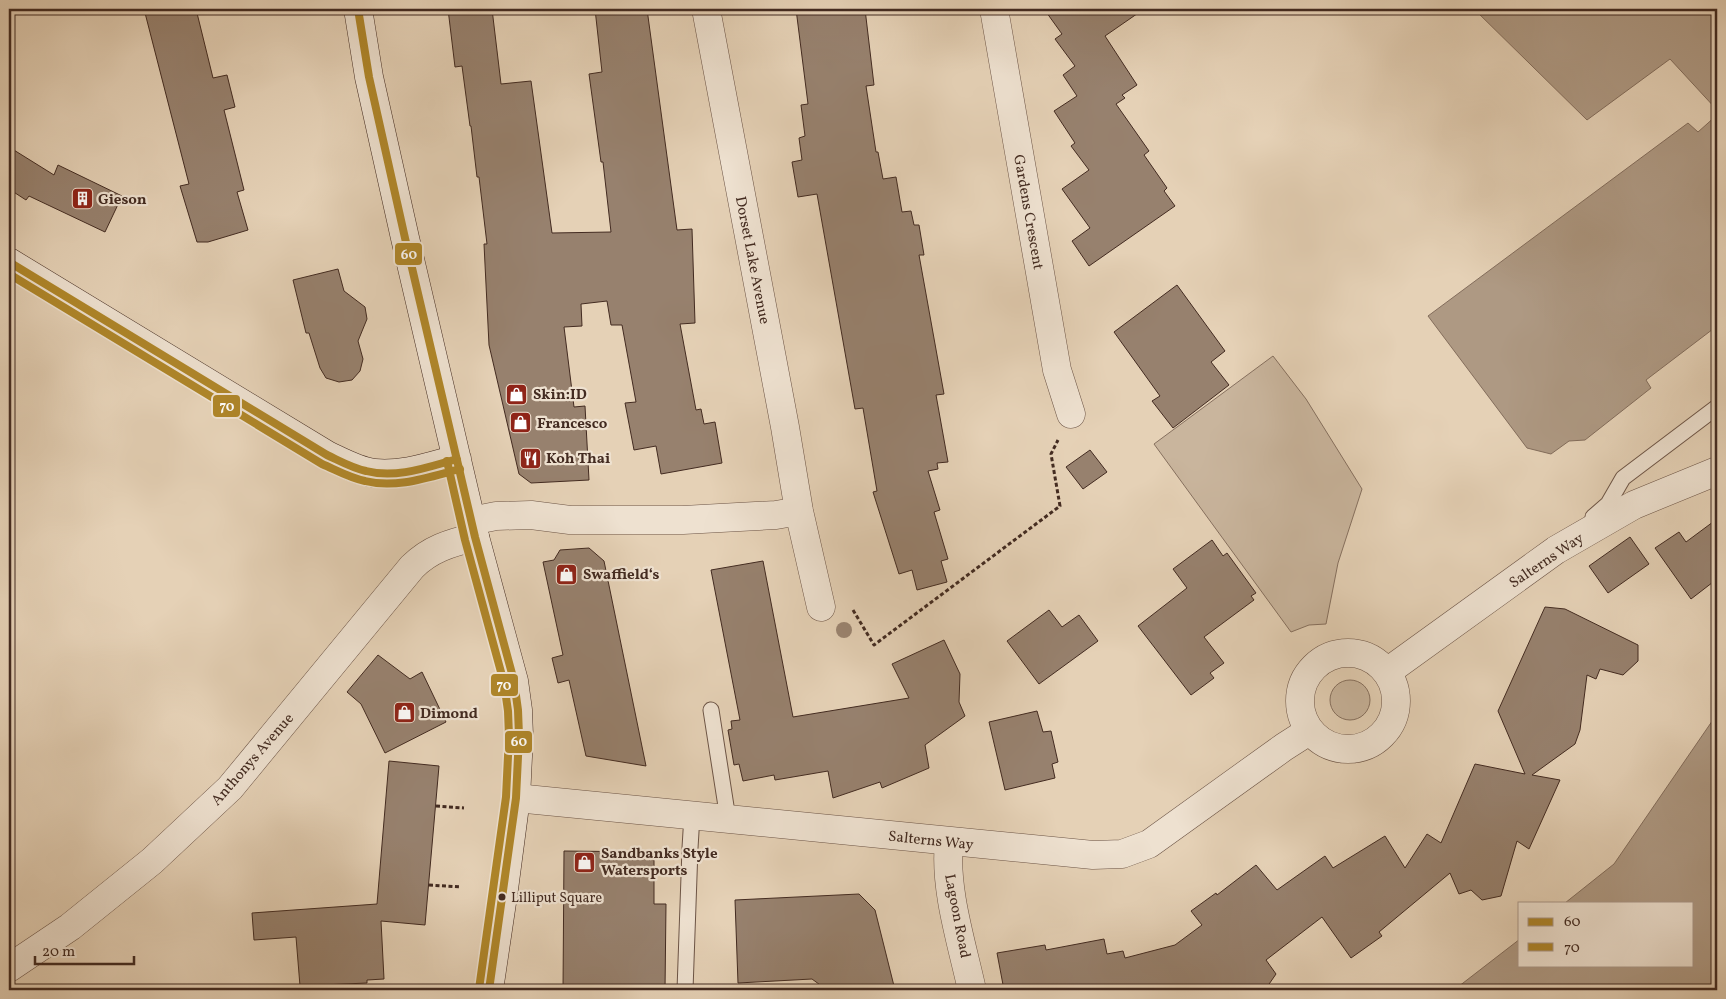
<svg xmlns="http://www.w3.org/2000/svg" width="1726" height="999" font-family="Vollkorn,serif">
  <rect width="100%" height="100%" fill="#e5d1b6"/>
  <filter id="stains"><feTurbulence type="fractalNoise" baseFrequency=".004" numOctaves="4"/><feColorMatrix values="0 0 0 0 .2 0 0 0 0 .09 0 0 0 0 .02 0 0 0 .5 -.17"/></filter>
  <radialGradient id="worn" r=".72"><stop offset=".6" stop-color="#630" stop-opacity="0"/><stop offset="1" stop-color="#630" stop-opacity=".3"/></radialGradient>
  <!-- green -->
  <path fill="#c9b59d" stroke="#86705f" d="M1273 356 1306 399 1362 489 1338 563 1326 624 1309 625 1291 632 1154 444Z
    M1330 700a20 20 0 1 1 40 0a20 20 0 1 1-40 0Z"/>
  <!-- water -->
  <path fill="#ae9983" stroke="#836d5c" d="M1474 9H1717V110L1670 59 1587 120Z
    M1717 115V326L1646 380 1651 388 1585 440 1569 441 1551 454 1527 448 1428 316 1688 123 1698 132Z
    M1717 714V990H1454L1520 939V965H1692V903H1565L1614 864Z"/>
  <!-- building -->
  <path fill="#97816e" stroke="#432b21" d="M144 9H196L213 78 227 75 235 107 224 110 244 190 237 192 248 230 208 242H197L180 186 189 184Z
    M448 9H492L501 84 531 81 552 233 611 232 603 162H601L589 74 602 72 595 9H647L677 230 692 229 695 323 680 324 696 410 701 409 704 424 715 422 722 463 661 474 656 446 634 450 625 403 636 402 622 325H611L607 301 581 304 582 326 564 327 574 407 585 406 589 480 531 483 519 474 489 345 484 244H487L479 177H477L471 126H470L462 66 455 67Z
    M796 9H865L874 85 866 86 876 152H878L883 179 896 177 902 212 911 211 914 225H919L924 255H919L944 394 936 395 948 462 937 463 938 469 928 471 940 510 934 512 948 559 941 561 947 582 917 590 912 570 899 574 873 492 877 491 863 408 855 409 817 194 798 197 792 162 802 160 799 138 805 136 801 105 808 104Z
    M1044 9H1144L1105 36 1137 85 1122 95 1125 98 1116 104 1149 151 1144 155 1167 188 1164 191 1175 206 1089 266 1072 241 1090 228 1062 189 1089 170 1071 146 1075 143 1054 111 1077 96 1063 75 1075 66 1055 39 1062 34Z
    M9 147 54 175 58 165 122 196 105 232 29 196 26 200 9 189Z
    M338 269 344 291 365 307 367 319 358 341 363 359 360 371 352 380 339 382 326 378 320 368 309 333H306L293 280Z
    M1177 285 1225 351 1211 362 1229 385 1173 428 1152 401 1160 396 1114 332Z
    M1090 450 1107 472 1083 489 1066 467Z
    M1717 519V579L1691 599 1655 548 1679 532 1686 542Z
    M1630 537 1649 564 1608 593 1589 566Z
    M1212 540 1223 556 1227 553 1256 593 1251 596 1254 600 1204 637 1224 663 1210 673 1214 678 1191 695 1138 626 1187 588 1173 569Z
    M589 548 604 561 646 766 586 756 569 680 558 683 552 658 563 655 543 562 554 560 560 550Z
    M763 561 793 717 909 698 892 664 944 640 960 674 959 702 965 716 925 745 929 768 882 788 880 782 833 798 828 771 775 780 774 775 743 781 739 764 734 765 728 730 732 729 731 721 740 720 711 570Z
    M1545 607 1565 609 1638 645V661L1623 675 1600 669 1596 679 1587 675 1580 730 1575 744 1532 775 1560 780 1529 849 1517 841 1501 896 1482 900 1471 890 1459 894 1450 873 1379 932 1382 936 1351 958 1322 917 1266 960 1276 974 1265 990H1004L997 953 1045 945 1046 950 1104 939 1107 954 1123 951 1125 958 1175 945 1202 925 1191 911 1216 893 1217 895 1256 865 1277 890 1325 856 1333 868 1385 836 1405 868 1427 834 1441 843 1475 764 1525 774 1498 711Z
    M1049 610 1062 627 1079 615 1098 641 1039 684 1007 641Z
    M378 655 410 679 422 672 446 722 385 753 361 704 347 692Z
    M1037 711 1043 732 1051 731 1058 762 1052 764 1055 778 1005 790 989 722Z
    M389 761 439 766 425 925 381 921 384 979 367 980V983L300 986 296 937 254 940 252 913 377 904Z
    M564 851 654 852V904H666L665 990H563Z
    M859 894 875 910 895 990H827L812 979 738 983 735 900Z"/>
  <g fill="none" stroke-linecap="round" stroke-linejoin="round">
    <defs>
      <path id="lane" d="M1593 517 1608 504 1623 478 1717 407
        M711 710 728 819
        M685 990 690 848 692 815"/>
      <path id="street" d="M706 9 785 427 799 511 821 607
        M994 9 1057 370 1071 414
        M471 521 496 516 531 515 570 520H683L776 515 799 511
        M1300 701a48 48 0 1 1 96 0a48 48 0 1 1-96 0Z
        M1387 672 1556 550 1634 505 1717 471
        M516 798 1093 855 1122 854 1149 844 1284 747 1309 731
        M949 842C944 889 962 944 972 990
        M9 968 70 927 152 861 230 788 412 567C430 549 450 543 475 537"/>
      <path id="secondary" d="M358 9 369 77 405 238 475 537 514 681 518 710 519 736 516 798 504 889 489 990
        M9 262 327 455C342 462 358 471 374 473 403 476 430 466 457 459"/>
    </defs>
    <!-- lane casing -->
    <use href="#lane" stroke="#6c5446" stroke-width="17"/>
    <!-- street casing -->
    <use href="#street" stroke="#6c5446" stroke-width="29"/>
    <!-- secondary casing -->
    <use href="#secondary" stroke="#432b21" stroke-width="29"/>
    <!-- path -->
    <path stroke="#432b21" stroke-width="3" stroke-dasharray="4 2.5" stroke-linecap="butt" d="M853 610 874 645 1060 506 1051 454 1058 440
      M436 806 464 808
      M429 885 461 887"/>
    <!-- lane -->
    <use href="#lane" stroke="#eee1d0" stroke-width="15"/>
    <!-- street -->
    <use href="#street" stroke="#eee1d0" stroke-width="28"/>
    <!-- secondary -->
    <use href="#secondary" stroke="#eee1d0" stroke-width="28"/>
    <defs>
      <path id="bus-1" d="M358 9 369 77 405 238 475 537 514 681 518 710 519 736 516 798 489 990
        M9 262 327 455C340 461 352 468 366 471 396 479 428 467 457 459"/>
      <path id="bus-2" d="M9 274 322 464C336 470 350 478 365 481 396 489 429 477 460 469
        M447 461 465 540 504 683 508 711 509 736 506 797 479 989"/>
    </defs>
    <!-- bus-1 casing -->
    <use href="#bus-1" stroke="#eee1d0" stroke-width="11"/>
    <!-- bus-2 casing -->
    <use href="#bus-2" stroke="#eee1d0" stroke-width="11"/>
    <!-- bus-1 -->
    <use href="#bus-1" stroke="#af8629" stroke-width="8"/>
    <!-- bus-2 -->
    <use href="#bus-2" stroke="#af8629" stroke-width="8"/>
  </g>
  <!-- trees -->
  <circle fill="#9b8572" cx="844" cy="630" r="8"/>
  <!-- icons -->
  <defs>
    <symbol id="building-square" viewBox="-11 -11 22 22"><rect x="-9" y="-9" width="18" height="18" rx="4" fill="#8f2418" stroke="#eee1d0"/><path d="M-4-6H4V6H1V3H-1V6H-4ZM-2.5-4.3h1.7v1.8h-1.7ZM.8-4.3h1.7v1.8H.8ZM-2.5-1h1.7V.8h-1.7ZM.8-1h1.7V.8H.8Z" fill="#fff"/></symbol>
    <symbol id="shop-square" viewBox="-11 -11 22 22"><rect x="-9" y="-9" width="18" height="18" rx="4" fill="#8f2418" stroke="#eee1d0"/><path d="M-5-2.5h2.3a2.7 3.5 0 0 1 5.4 0H5L5.5 6h-11ZM-1.5-2.5h3a1.5 2.3 0 0 0-3 0Z" fill="#fff"/></symbol>
    <symbol id="restaurant-square" viewBox="-11 -11 22 22"><rect x="-9" y="-9" width="18" height="18" rx="4" fill="#8f2418" stroke="#eee1d0"/><path d="M-5-6h1v4h1v-4h1v4h1v-4h1v5L-1.5 .5V6h-2V.5L-5-1ZM5-6V6H3V1.5H1.5Q1.5-4 5-6Z" fill="#fff"/></symbol>
  </defs>
  <g fill-rule="evenodd">
    <use href="#building-square" x="70" y="186" width="25" height="25"/>
    <use href="#shop-square" x="504" y="382" width="25" height="25"/>
    <use href="#shop-square" x="508" y="410" width="25" height="25"/>
    <use href="#restaurant-square" x="518" y="446" width="25" height="25"/>
    <use href="#shop-square" x="554" y="562" width="25" height="25"/>
    <use href="#shop-square" x="392" y="700" width="25" height="25"/>
    <use href="#shop-square" x="572" y="850" width="25" height="25"/>
  </g>
  <!-- markers -->
  <circle fill="#432b21" stroke="#eee1d0" stroke-width="2" cx="502" cy="897" r="4.5"/>
  <g text-anchor="middle" stroke-width="4.5" stroke-linejoin="round" paint-order="stroke">
    <!-- bus labels -->
    <g font-size="14" fill="#432b21" stroke="#eee1d0" text-anchor="start">
      <text x="511" y="902">Lilliput Square</text>
    </g>
    <!-- poi labels -->
    <g font-size="15" font-weight="bold" fill="#432b21" stroke="#eee1d0" text-anchor="start">
      <text x="98" y="204">Gieson</text>
      <text x="533" y="399">Skin:ID</text>
      <text x="537" y="428">Francesco</text>
      <text x="546" y="463">Koh Thai</text>
      <text x="583" y="579">Swaffield‘s</text>
      <text x="420" y="718">Dimond</text>
      <text x="601" y="858">Sandbanks Style<tspan x="601" dy="17">Watersports</tspan></text>
    </g>
    <!-- street labels -->
    <g font-size="15" fill="#432b21" stroke="#eee1d0">
      <text transform="translate(1029 212) rotate(80)" y="5">Gardens Crescent</text>
      <text transform="translate(753 260) rotate(79)" y="5">Dorset Lake Avenue</text>
      <text transform="translate(1546 560) rotate(-34)" y="5">Salterns Way</text>
      <text transform="translate(252 759) rotate(-49)" y="5">Anthonys Avenue</text>
      <text transform="translate(931 840) rotate(6)" y="5">Salterns Way</text>
      <text transform="translate(958 916) rotate(79)" y="5">Lagoon Road</text>
    </g>
  </g>
  <g stroke="#eee1d0" stroke-width="2">
    <rect x="394" y="242" width="29" height="24" rx="5" fill="#af8629"/>
    <rect x="212" y="394" width="29" height="24" rx="5" fill="#af8629"/>
    <rect x="490" y="673" width="29" height="24" rx="5" fill="#af8629"/>
    <rect x="504" y="730" width="29" height="24" rx="5" fill="#af8629"/>
  </g>
  <g font-size="14" text-anchor="middle" font-weight="bold" fill="#fff">
    <text x="409" y="259">60</text>
    <text x="227" y="411">70</text>
    <text x="504" y="690">70</text>
    <text x="519" y="746">60</text>
  </g>
  <!-- margin -->
  <rect width="1726" height="999" fill="none" stroke="#e5d1b6" stroke-width="30"/>
  <rect x="10" y="10" width="1706" height="979" fill="none" stroke="#432b21" stroke-width="2.5"/>
  <rect x="15" y="15" width="1696" height="969" fill="none" stroke="#432b21"/>
  <!-- legend -->
  <rect x="1518" y="902" width="175" height="65" fill="#eee1d0" stroke="#aa988a"/>
  <rect x="1528" y="918" width="25" height="8" fill="#af8629" stroke="#aa988a"/>
  <text x="1564" y="926" font-size="15" fill="#432b21">60</text>
  <rect x="1528" y="943" width="25" height="8" fill="#af8629" stroke="#aa988a"/>
  <text x="1564" y="952" font-size="15" fill="#432b21">70</text>
  <!-- scale -->
  <path d="M35 956v8h99v-8" fill="none" stroke="#432b21" stroke-width="2.5"/>
  <text x="42" y="956" font-size="15" fill="#432b21" stroke="#eee1d0" stroke-width="4" paint-order="stroke">20 m</text>
  <rect width="100%" height="100%" filter="url(#stains)"/>
  <rect width="100%" height="100%" fill="url(#worn)"/>
</svg>
